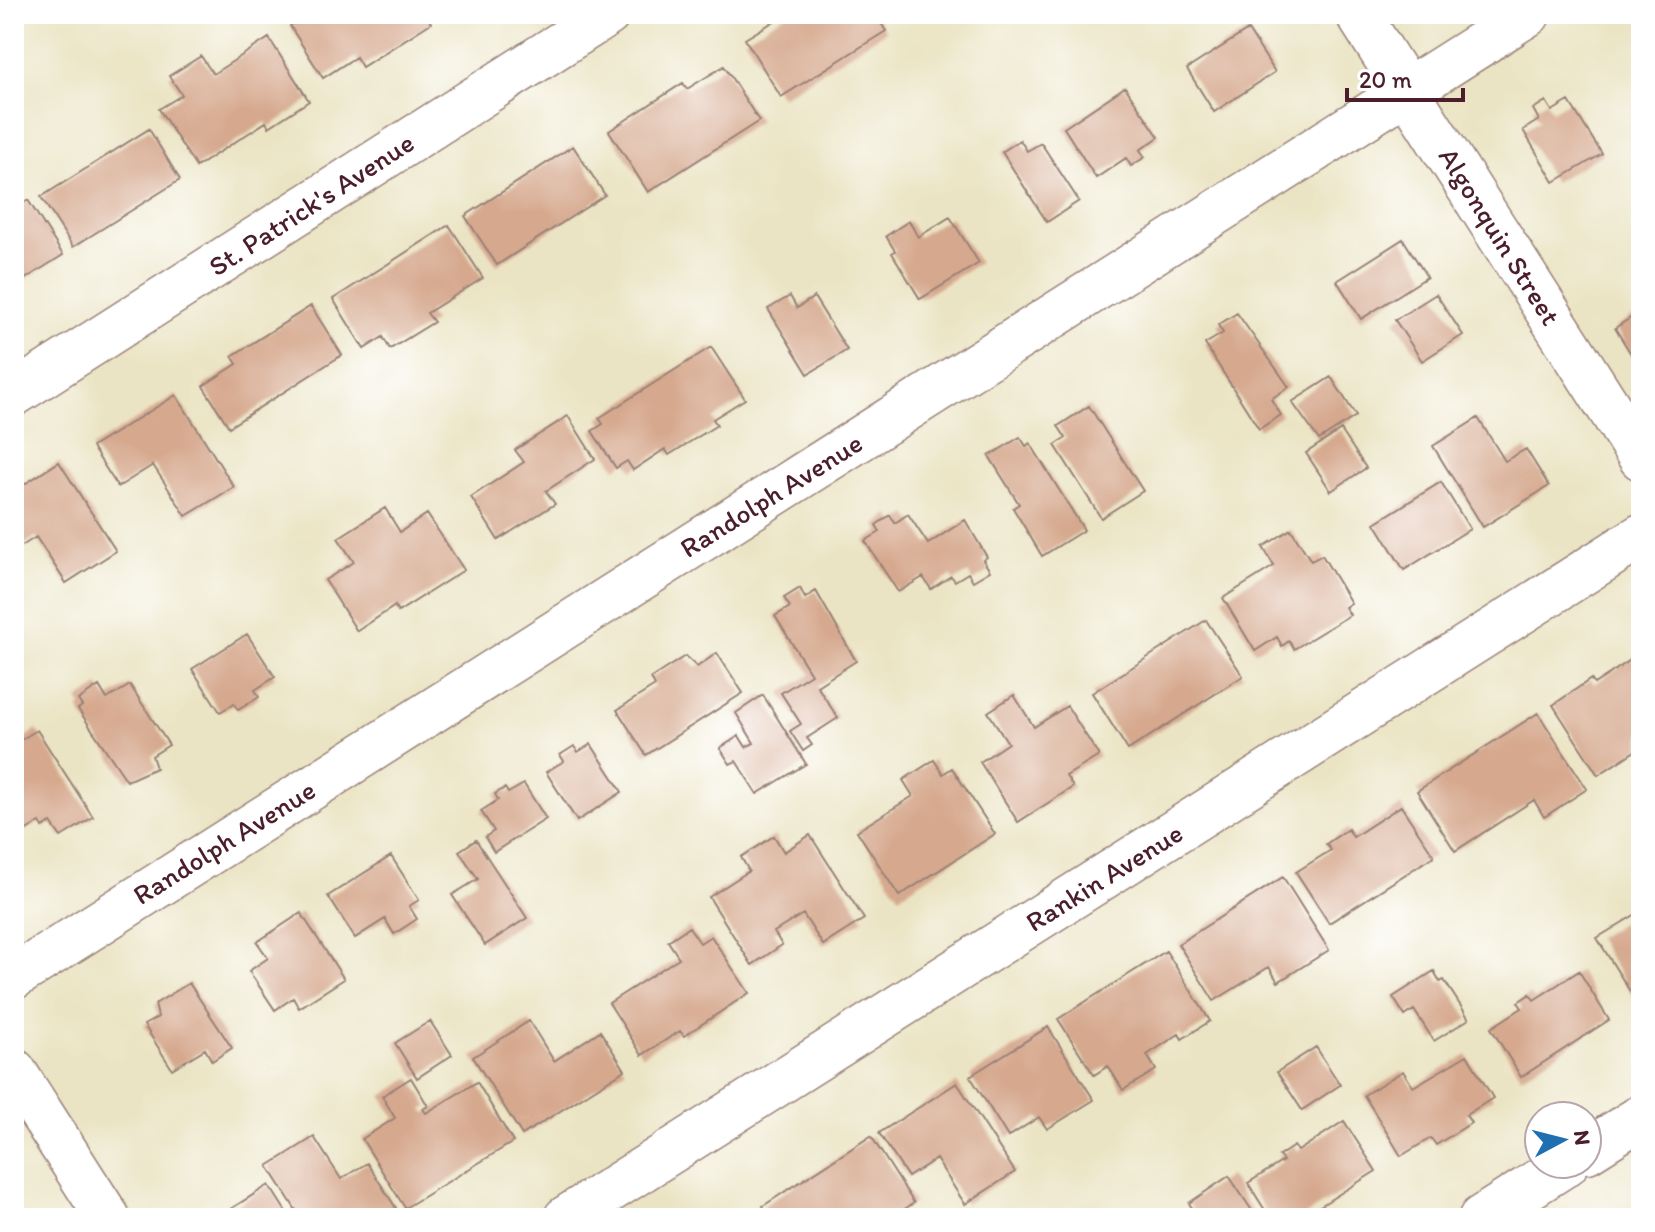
<svg xmlns="http://www.w3.org/2000/svg" width="1655" height="1232" font-family="Itim,sans-serif">
  <rect width="100%" height="100%" fill="#fff"/>
  <filter id="ink" filterUnits="userSpaceOnUse"><feTurbulence type="fractalNoise" baseFrequency=".0125" numOctaves="2"/><feDisplacementMap in="SourceGraphic" scale="16" xChannelSelector="R" yChannelSelector="G"/><feConvolveMatrix kernelMatrix="1 2 1 2 8 2 1 2 1" color-interpolation-filters="sRGB"/></filter>
  <filter id="wash" filterUnits="userSpaceOnUse"><feTurbulence type="fractalNoise" baseFrequency=".006" numOctaves="4" result="noise"/><feDisplacementMap in="SourceGraphic" scale="32" xChannelSelector="R" yChannelSelector="G"/><feGaussianBlur stdDeviation="1.8" result="paint"/><feColorMatrix in="noise" values="0 0 0 0 0 0 0 0 0 0 0 0 0 0 0 0 0 1.4 0 .05"/><feComposite in="paint" operator="in"/></filter>
  <g filter="url(#wash)">
    <rect width="100%" height="100%" fill="#ebe4c4"/>
    <g id="blocks">
      <!-- building -->
      <path fill="#d6a98e" d="M308 14H426L431 23 362 67 356 57 323 78 290 26Z
        M786 14H875L886 31 781 97 745 39Z
        M1248 30 1275 72 1214 112 1187 69Z
        M269 38 309 101 269 127 266 122 196 167 159 109 182 95 169 76 201 56 213 74Z
        M724 66 759 121 648 192 609 131 683 83 687 89Z
        M1125 87 1159 137 1140 150 1145 157 1131 166 1126 158 1096 178 1064 128Z
        M1546 101 1552 111 1569 101 1602 154 1554 182 1523 130 1539 120 1533 109Z
        M149 129 180 180 73 247 41 197Z
        M1020 140 1027 151 1041 143 1079 201 1047 222 1002 152Z
        M573 146 605 195 497 265 465 216Z
        M28 200 63 255 14 286V209Z
        M950 217 979 263 920 299 892 253 895 251 886 236 909 221 918 237Z
        M449 225 483 278 427 313 434 322 390 349 383 337 364 349 333 299Z
        M1403 239 1427 277 1361 319 1337 281Z
        M1436 294 1463 335 1422 361 1395 320Z
        M790 296 797 308 814 297 847 350 808 374 768 309Z
        M311 306 342 355 229 427 203 386 237 364 232 356Z
        M1641 311V370L1615 328Z
        M1237 313 1289 387 1271 399 1281 415 1259 429 1205 344 1223 333 1218 325Z
        M711 347 745 399 713 419 717 425 669 455 665 449 633 470 627 461 616 468 592 431 603 424 599 418Z
        M1331 377 1356 416 1319 440 1292 402Z
        M176 395 234 487 186 516 153 465 118 487 92 447Z
        M1089 406 1143 491 1101 518 1055 445 1066 438 1058 426Z
        M568 416 595 459 546 491 555 504 498 540 471 497 524 462 515 450Z
        M1478 418 1505 461 1526 449 1549 486 1483 527 1433 446Z
        M1341 430 1366 468 1331 491 1306 453Z
        M1020 437 1026 446 1030 443 1084 530 1042 556 1013 508 1019 504 989 456Z
        M59 462 116 551 66 583 36 537 14 551V491Z
        M1441 482 1470 529 1404 570 1375 523Z
        M385 508 400 532 427 514 464 570 398 612 395 606 357 631 325 580 354 562 338 538Z
        M908 514 928 544 965 520 987 557 983 560 990 571 973 581 968 573 955 581 951 576 931 589 923 577 898 592 865 541 880 532 876 525 890 515 895 523Z
        M1291 529 1311 561 1322 555 1351 603 1345 607 1350 615 1294 649 1289 641 1282 646 1277 637 1255 651 1223 598 1274 566 1263 547Z
        M800 588 805 598 816 591 856 661 817 686 838 718 807 738 812 745 803 751 790 731 801 724 781 693 811 674 775 616 790 607 784 598Z
        M1206 620 1243 676 1128 750 1092 693Z
        M247 634 275 677 255 690 259 697 238 710 234 704 220 712 192 669Z
        M717 653 743 693 646 755 617 710 655 686 651 678 685 656 697 667Z
        M1641 653V747L1598 775 1553 705 1591 679 1594 684Z
        M130 685 169 745 152 756 156 768 127 781 78 709 82 706 78 700 99 686 107 699Z
        M763 695 806 764 757 794 736 761 730 764 720 748 739 736 746 747 754 743 736 713Z
        M1014 695 1034 727 1067 706 1099 756 1066 776 1073 787 1018 822 980 762 1008 743 988 712Z
        M1538 713 1587 789 1544 817 1534 800 1455 851 1417 791Z
        M37 730 93 817 61 837 51 823 43 827 40 822 23 832 14 819V744Z
        M591 744 622 792 577 821 546 772 564 761 560 755 574 746 578 752Z
        M934 760 943 774 952 768 995 834 899 896 857 831 913 796 903 780Z
        M524 784 546 819 494 852 485 837 494 831 481 811 498 800 495 794 505 788 508 793Z
        M1401 806 1434 856 1329 923 1296 872 1331 850 1326 844 1348 829 1353 837Z
        M810 835 864 919 823 945 803 914 774 932 782 945 752 965 709 897 749 871 741 857 774 836 784 852Z
        M476 840 527 918 485 945 452 895 478 879 459 851Z
        M391 856 419 900 409 906 417 919 394 934 385 919 355 938 328 896Z
        M1283 877 1329 950 1278 982 1269 967 1214 1001 1178 944Z
        M1641 911V997L1636 1001 1597 938Z
        M301 913 344 979 299 1008 293 998 275 1010 249 971 268 958 257 942Z
        M689 927 700 943 711 936 749 993 684 1036 680 1031 642 1055 609 1003 679 958 668 941Z
        M1166 951 1210 1021 1182 1039 1179 1034 1147 1055 1156 1070 1123 1090 1108 1066 1094 1075 1058 1019Z
        M1434 971 1440 982 1444 980 1469 1019 1434 1041 1414 1010 1405 1016 1393 997Z
        M1579 971 1609 1020 1521 1077 1491 1028 1522 1008 1518 1002 1530 994 1534 1000Z
        M189 983 232 1048 212 1061 205 1049 172 1069 144 1025 158 1017 155 1004Z
        M430 1021 452 1055 417 1078 395 1043Z
        M529 1021 554 1061 600 1031 625 1070 522 1135 473 1057Z
        M1048 1027 1094 1100 1047 1129 1039 1117 1008 1137 970 1076Z
        M1316 1047 1340 1085 1302 1110 1277 1072Z
        M1467 1055 1493 1098 1466 1115 1471 1123 1436 1145 1431 1138 1401 1156 1364 1095 1403 1071 1413 1087Z
        M411 1078 428 1106 423 1109 426 1113 477 1082 513 1142 405 1208 362 1139 395 1118 382 1096Z
        M957 1083 1015 1172 965 1204 936 1159 908 1177 879 1133Z
        M1344 1121 1376 1171 1301 1218H1270L1248 1183 1283 1161 1279 1156 1294 1146 1298 1151Z
        M871 1136 914 1203 890 1218H770L763 1206Z
        M314 1137 341 1179 367 1163 396 1208 380 1218H301L268 1166Z
        M1229 1176 1257 1218H1182L1193 1210 1189 1203Z
        M269 1185 290 1218H216Z"/>
    </g>
  </g>
  <g filter="url(#ink)">
    <use href="#blocks" fill-opacity="0" stroke="#9a8278" stroke-width="2"/>
    <g fill="none" stroke-linecap="round" stroke-linejoin="round">
      <defs>
        <path id="minor" d="M1358 14 1641 458
          M14 394 608 14
          M14 977 1528 14
          M14 1071 108 1218
          M1587 1151 1641 1117
          M566 1218 1641 536
          M1481 1218 1566 1164"/>
      </defs>
      <!-- minor casing -->
      <use href="#minor" stroke="#9a8278" stroke-width="47"/>
      <!-- minor -->
      <use href="#minor" stroke="#fff" stroke-width="44"/>
    </g>
  </g>
  <g text-anchor="middle" stroke-width="6" stroke-linejoin="round" paint-order="stroke">
    <!-- street labels -->
    <g font-size="28" fill="#4a1f2b" stroke="#fff">
      <text transform="translate(311 204) rotate(-33)" y="10">St. Patrick's Avenue</text>
      <text transform="translate(1500 236) rotate(58)" y="10">Algonquin Street</text>
      <text transform="translate(771 495) rotate(-32)" y="10">Randolph Avenue</text>
      <text transform="translate(224 842) rotate(-32)" y="10">Randolph Avenue</text>
      <text transform="translate(1104 877) rotate(-32)" y="10">Rankin Avenue</text>
    </g>
  </g>
  <!-- margin -->
  <rect width="1655" height="1232" fill="none" stroke="#fff" stroke-width="48"/>
  <!-- north arrow -->
  <g transform="translate(1563 1140) rotate(83)"><circle r="38" fill="#ffffff" stroke="#b7a5aa" stroke-width="2"/>
  <path d="M0-6L14 30L0 20L-14 30Z" fill="#1f6fb2"/>
  <text y="-12" font-size="22" font-weight="bold" text-anchor="middle" fill="#4a1f2b">N</text>
  </g>
  <!-- scale -->
  <path d="M1347 88v12h116v-12" fill="none" stroke="#4a1f2b" stroke-width="4"/>
  <text x="1359" y="88" font-size="24" fill="#4a1f2b" stroke="#ffffff" stroke-width="6" paint-order="stroke">20 m</text>
</svg>
